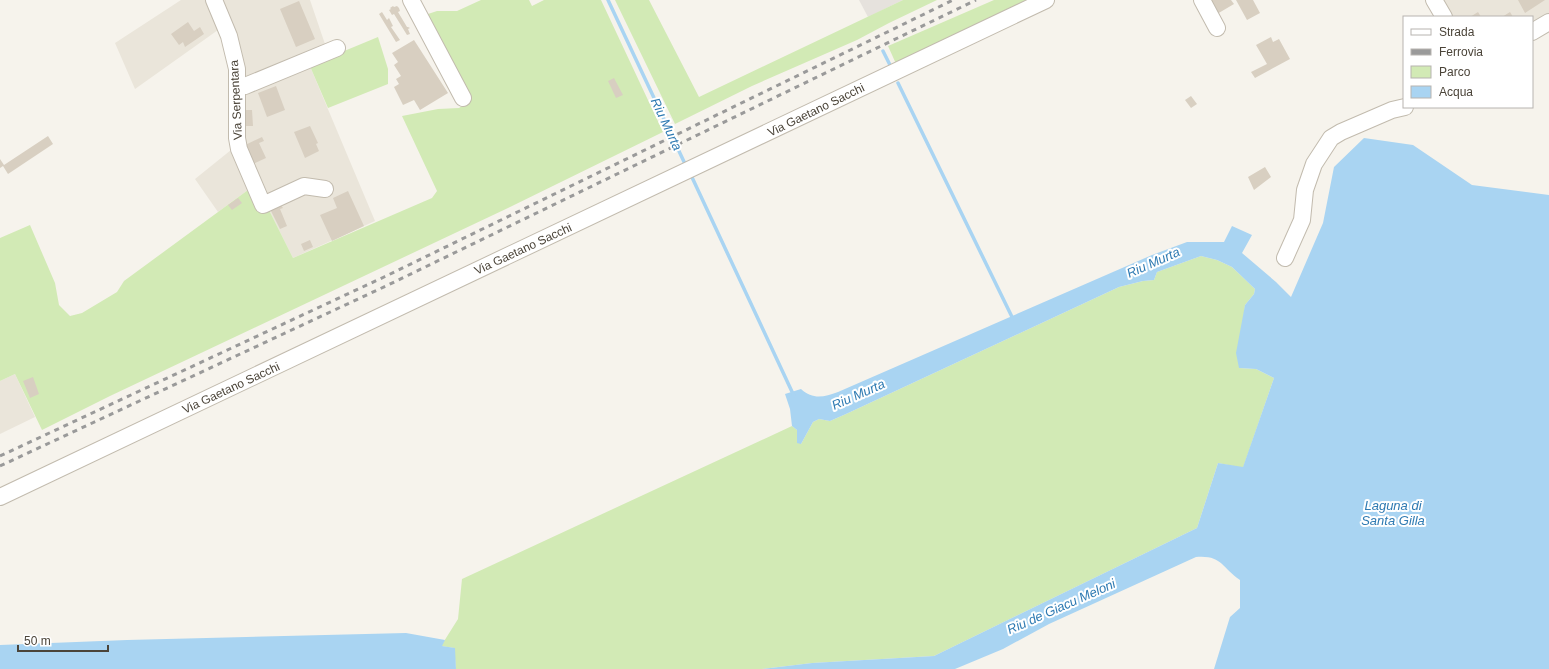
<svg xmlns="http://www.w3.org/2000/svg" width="1549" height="669" font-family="Arial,sans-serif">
  <rect width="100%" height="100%" fill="#f6f3ec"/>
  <!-- residential -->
  <path fill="#eae5da" d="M181 0H310L326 47 309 64 375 221 293 258 268 208 260 213 248 190 218 212 195 179 231 150V82L223 38 218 30 135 89 115 43Z
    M1425 0H1549V26L1532 35V17H1435Z
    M15 374 35 417 0 434V381Z"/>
  <!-- industrial -->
  <path fill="#e6e2dd" d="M859 0H903L868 17Z"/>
  <!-- green -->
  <path fill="#d2eab5" d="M481 0H529L532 6 544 0H601L663 132 508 208 110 396 42 430 15 374 0 381V238L30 225 55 283 59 305 70 316 82 313 117 292 124 281 248 190 260 213 268 208 293 258 432 198 437 191 402 116 438 109 459 108 469 101 462 80 428 14 437 11H457Z
    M615 0H649L699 97 903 0H937L889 23 857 40 752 86 675 124Z
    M994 0H1032L897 66 888 46Z
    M378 37 388 69V84L328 108 309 64 337 54Z
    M1201 256 1217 260 1232 267 1255 289 1254 294 1245 305 1239 368 1256 369 1274 378 1243 468 1218 463 1197 528 934 656 812 663 762 669H456L454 648 441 646 458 619 462 579 792 426 797 430 801 444 813 422 819 419 830 421 846 414 1119 287 1143 281 1154 280 1157 272Z"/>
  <!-- water -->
  <path fill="#a9d4f2" d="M1364 138 1413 145 1472 185 1549 195V669H1214L1230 617 1240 608V580C1221 567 1222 555 1196 557L1049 624 1003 649 955 669H762L812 663 934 656 1197 528 1218 463 1243 467 1274 378 1256 369 1239 368 1236 353 1245 305 1254 294 1255 289 1232 267 1217 260 1201 256 1157 272 1154 280 1143 281 1119 287 846 414 830 421 819 419 813 422 801 444 797 443V430L792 426 790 409 785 394 801 389C813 400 824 397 838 392L1152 255 1187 242H1224L1232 226 1252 235 1242 253 1276 282 1291 297 1323 223 1334 167Z
    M406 633 445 640 442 646 455 648 456 669H0V645L127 640Z"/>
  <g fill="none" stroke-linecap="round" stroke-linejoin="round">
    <!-- stream -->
    <path stroke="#a9d4f2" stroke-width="3.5" d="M608 0 686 166
      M883 51 890 65
      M898 83 1013 319
      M690 173 794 396"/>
  </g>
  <!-- building -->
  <path fill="#d8cfc1" d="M1209 0H1231L1234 4 1217 14Z
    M1236 0H1253L1260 13 1247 20Z
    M1518 0H1545L1525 13Z
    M299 1 315 39 296 47 280 9Z
    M393 6 394 7 397 6 399 8 400 11 398 12 407 27H408L410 28 408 29 410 34 407 35 394 14 392 15 389 10 391 9 390 8Z
    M382 12 387 20 389 18 393 26 391 27 400 40 396 42 379 14Z
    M1478 12 1481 17H1470Z
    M1510 12 1513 17H1502Z
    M188 22 194 31 200 27 204 34 185 47 183 42 179 45 171 34Z
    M1271 37 1273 42 1279 39 1290 59 1255 78 1251 72 1267 64 1256 45Z
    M414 40 448 93 420 110 414 100 403 105 394 87 399 84 396 79 401 76 394 65 398 62 392 53Z
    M614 78 623 95 616 98 608 81Z
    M276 86 285 110 267 117 258 93Z
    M1191 96 1197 104 1191 108 1185 100Z
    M242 110H252L253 126H242Z
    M310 126 318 143 316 144 319 151 305 158 294 132Z
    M48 136 53 144 8 174 3 166 0 168V159L4 165Z
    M262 137 264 141 259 143 266 158 251 165 243 146Z
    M1265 167 1271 177 1254 190 1248 177Z
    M348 191 364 226 332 241 320 215 337 208 333 198Z
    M238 198 242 203 232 210 228 205Z
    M280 204 283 208 280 209 287 226 280 229 270 209Z
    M310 240 313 247 304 251 301 244Z
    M33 377 39 394 30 398 23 381Z"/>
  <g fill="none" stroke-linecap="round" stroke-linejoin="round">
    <defs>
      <path id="minor" d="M214 0 229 36 237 69V138L239 149 263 205 304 186 325 189
        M411 0 463 98
        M1202 0 1217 28
        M1434 0 1444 17
        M1532 32 1549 22
        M237 85 245 86 337 48
        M1285 258 1302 220 1305 190 1314 164 1331 138 1341 132 1392 110 1405 107
        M0 497 1046 0"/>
    </defs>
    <!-- minor casing -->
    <use href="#minor" stroke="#c2bbae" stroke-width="18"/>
    <!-- minor -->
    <use href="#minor" stroke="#fff" stroke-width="16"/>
    <!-- rail -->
    <path stroke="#9a9a9a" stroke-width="3" stroke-dasharray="5 5" stroke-linecap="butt" d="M0 456 384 277 953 0
      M0 466 386 286 976 0"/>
  </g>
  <g text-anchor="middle" stroke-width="4" stroke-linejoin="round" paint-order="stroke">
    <!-- street labels -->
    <g font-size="12" fill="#4b4439" stroke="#fff">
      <text transform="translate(236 100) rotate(-93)" y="4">Via Serpentara</text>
      <text transform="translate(816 110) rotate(-26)" y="4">Via Gaetano Sacchi</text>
      <text transform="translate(523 249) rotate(-25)" y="4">Via Gaetano Sacchi</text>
      <text transform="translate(231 388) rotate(-25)" y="4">Via Gaetano Sacchi</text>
    </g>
    <!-- water labels -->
    <g font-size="13" font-style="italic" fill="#2e7ab2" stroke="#fff">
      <text transform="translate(667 124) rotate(65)" y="5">Riu Murta</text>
      <text transform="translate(1153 262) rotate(-24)" y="5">Riu Murta</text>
      <text transform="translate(858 394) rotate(-24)" y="5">Riu Murta</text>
      <text x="1393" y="510">Laguna di<tspan x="1393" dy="15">Santa Gilla</tspan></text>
      <text transform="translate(1061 606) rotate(-24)" y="5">Riu de Giacu Meloni</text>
    </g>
  </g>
  <!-- legend -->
  <rect x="1403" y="16" width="130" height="92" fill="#ffffff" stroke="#b7b4b0"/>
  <rect x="1411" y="29" width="20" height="6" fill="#ffffff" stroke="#b7b4b0"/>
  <text x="1439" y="36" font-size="12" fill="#4b4439">Strada</text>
  <rect x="1411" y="49" width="20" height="6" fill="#9a9a9a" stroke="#b7b4b0"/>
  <text x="1439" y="56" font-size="12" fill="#4b4439">Ferrovia</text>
  <rect x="1411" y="66" width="20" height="12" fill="#d2eab5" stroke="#b7b4b0"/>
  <text x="1439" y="76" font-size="12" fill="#4b4439">Parco</text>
  <rect x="1411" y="86" width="20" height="12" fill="#a9d4f2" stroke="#b7b4b0"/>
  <text x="1439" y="96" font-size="12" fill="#4b4439">Acqua</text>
  <!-- scale -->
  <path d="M18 645v6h90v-6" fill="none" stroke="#4b4439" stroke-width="2"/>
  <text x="24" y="645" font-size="12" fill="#4b4439" stroke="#ffffff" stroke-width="3" paint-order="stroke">50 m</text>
</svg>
